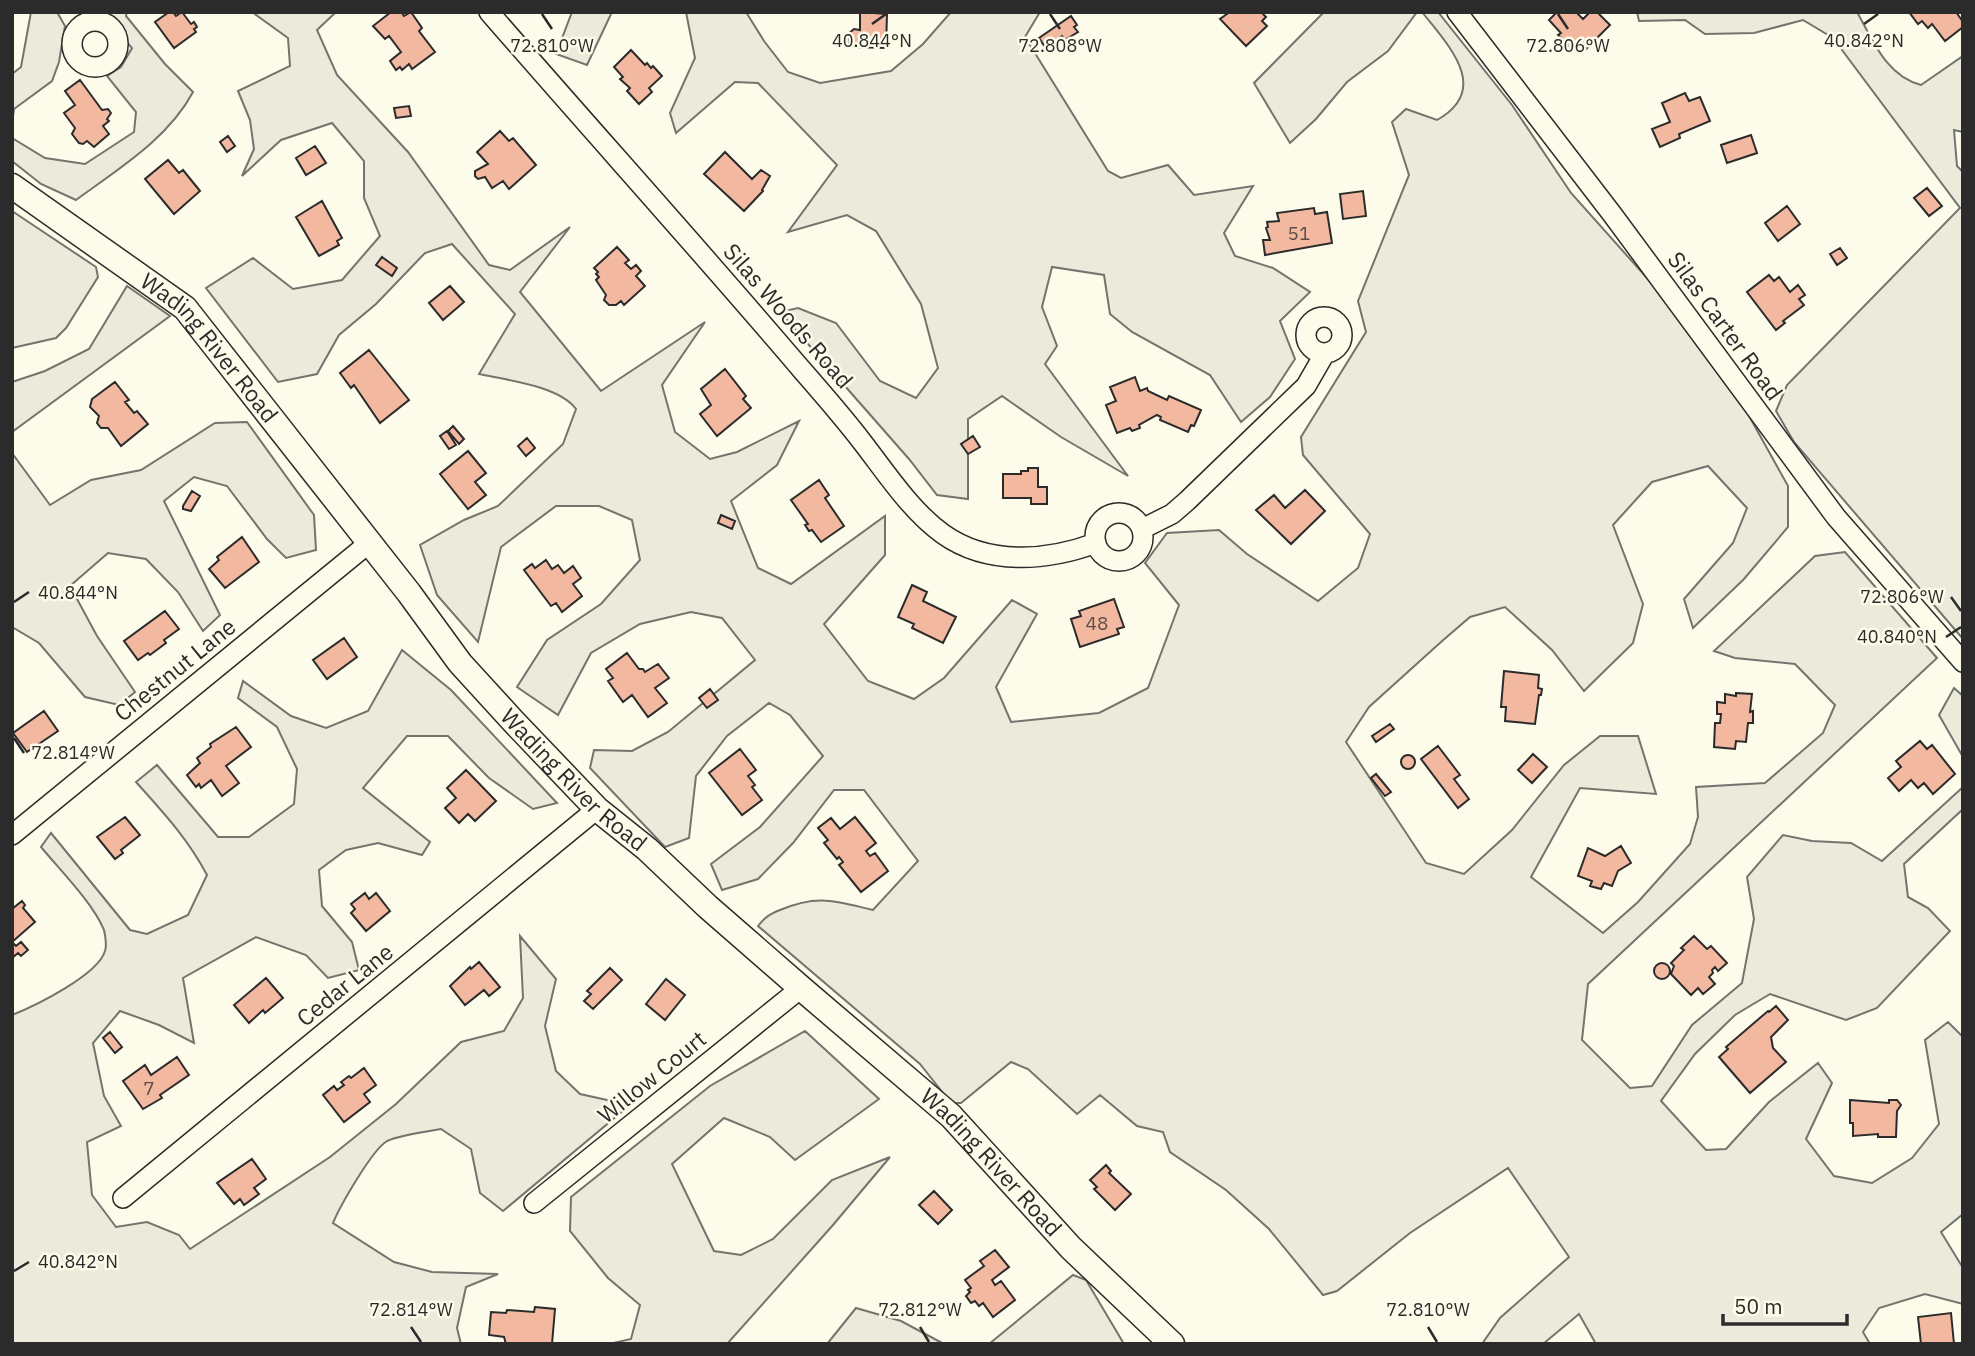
<svg xmlns="http://www.w3.org/2000/svg" width="1975" height="1356" font-family="'IBM Plex Sans',sans-serif">
  <rect width="100%" height="100%" fill="#fdfbea"/>
  <!-- green -->
  <path fill="#ecebdb" stroke="#74746e" stroke-width="2" d="M31 12H57L65 26 59 62 52 81 14 109 12 124V74L21 67Z
    M101 12H127L126 16 165 64 193 92C168 139 118 169 76 200L41 184 12 161V138L45 158 85 164 134 132 136 112 107 76 121 67 132 48Z
    M252 12H336L317 30 337 75 408 152 489 265 510 270 570 227 520 292 601 391 705 322 662 385 675 432 710 459 737 452 799 421 777 465 731 501 758 568 791 584 885 516V555L824 624 868 681 914 699 944 678 1012 600 1037 614 996 687 1011 722 1099 713 1148 688 1179 605 1145 563 1167 533 1219 530 1247 554 1318 601 1358 568 1370 534 1303 455 1301 437 1366 332 1358 301 1409 175 1392 122 1406 109 1437 120C1492 89 1448 45 1422 12H1438L1512 105 1571 193 1714 353 1788 486V527L1744 579 1693 628 1684 599 1733 543 1747 508 1708 466 1652 482 1613 525 1643 604 1633 643 1584 691 1552 650 1505 607 1470 617 1441 642 1369 707 1346 742 1426 863 1464 874 1512 830 1564 765 1600 736H1638L1656 794 1580 788 1531 877 1603 933 1638 902 1690 844 1698 817 1696 787 1765 783 1823 733 1835 705 1795 664 1735 658 1714 651 1815 556 1845 552 1937 658 1588 984 1582 1040 1630 1088 1652 1086 1692 1025 1742 983 1754 919 1747 877 1783 835 1812 841 1851 843 1882 861 1963 787V809L1904 864 1908 897 1928 908 1950 931 1877 1008 1846 1020 1770 994 1735 1015 1695 1054 1661 1101 1706 1150 1726 1149 1769 1102 1818 1063 1832 1083 1806 1139 1834 1176 1872 1183 1912 1158 1939 1124 1925 1040 1948 1022 1963 1037V1214L1941 1232 1963 1268V1304L1925 1294 1879 1308 1863 1332 1870 1344H1596L1579 1314 1543 1344H1482L1500 1318 1569 1257 1508 1168 1410 1233 1337 1291 1323 1295 1269 1229 1226 1190 1170 1152 1163 1132 1137 1126 1100 1095 1077 1114 1028 1069 1011 1062 961 1103H951L920 1064 758 926C765 917 770 914 780 910 818 894 835 901 873 910L918 861 864 790H834L793 843 758 879 722 890 711 864 760 827 823 756 790 715 769 703 727 736 696 776 689 838 665 847 590 768 594 750 632 751 668 732 755 660 722 618 691 612 640 624 591 653 558 715 517 687 547 640 601 604 640 560 632 520 599 506H556L501 547 478 642 437 595 420 545 464 520 498 506 563 444 576 409C559 386 507 380 479 374L515 314 452 244 425 253 376 304 339 335 317 374 278 382 206 288 253 258 293 289 342 280 380 236 364 198V161L332 123 281 140 242 176 254 149 250 120 238 91 290 66 288 38Z
    M572 12H612L587 65 556 54Z
    M686 12H746L764 41 788 72 820 83 891 71 923 44 951 12H1040L1025 37 1108 171 1121 178 1168 165 1194 195 1253 186 1224 233 1235 256 1273 268 1310 292 1280 321 1295 359 1270 397 1241 422 1210 375 1132 332 1110 314 1104 275 1052 267 1042 307 1057 346 1045 364 1128 476 1061 437 1002 396 968 419V499L937 495 909 459 780 312 798 308 836 323 880 381 916 398 938 368 921 304 876 231 847 215 788 232 837 165 758 83 735 82 676 133 670 113 695 58Z
    M1324 12H1417L1388 51 1347 82 1316 119 1290 143 1254 83Z
    M1637 12H1857C1873 40 1886 76 1921 85L1963 56V132L1954 130 1957 166 1963 172V639L1794 442 1776 411 1787 385 1960 208 1833 38 1803 20 1754 33 1705 34 1685 20 1639 21Z
    M12 211 96 267 98 277 66 328 56 338 12 348Z
    M127 286 170 316 12 432V382L45 371 89 349Z
    M247 422 314 515 316 550 286 558 267 539 227 486 194 477 164 501 220 615 203 631 178 592 146 559 108 553 70 586 97 636 135 692 119 705 85 697 39 643 12 627V453L50 505 91 480 141 470 215 423Z
    M402 650 451 690 557 803 533 809 489 778 448 736H407L363 788 430 842 422 855 378 843 346 850 319 870 322 906 352 942 359 970 328 978 306 955 256 937 183 978 194 1043 159 1025 120 1011 93 1043 104 1096 121 1126 87 1142 92 1195 116 1227 147 1222 179 1235 190 1249 330 1157 396 1104 461 1042 504 1031 523 998 520 936 556 979 545 1026 556 1071 580 1094 630 1105 503 1211 480 1193 471 1149 441 1129C429 1131 397 1136 387 1141 372 1150 340 1206 333 1223L394 1262 432 1272 498 1274 466 1287 457 1328 461 1344H12V1015C35 1006 98 975 105 951 107 946 105 934 104 930 93 903 60 870 41 847L51 833 130 930 147 934 188 915 207 875C188 839 163 812 136 782L157 765 218 837H249L294 804 297 769 277 727 238 698 243 681 291 716 326 728 368 711Z
    M1954 688 1963 696V757L1939 715Z
    M805 1031 879 1099 795 1160 770 1137 724 1118 672 1164 714 1251 741 1255 773 1239 832 1180 890 1157 833 1225 727 1344H609L631 1339 640 1305 608 1278 570 1231 571 1197 710 1086Z
    M1073 1275 1086 1280 1124 1344H989Z
    M856 1308 901 1321 944 1344H827Z"/>
  <!-- building -->
  <path fill="#f2b8a0" stroke="#2b2b2b" stroke-width="2" d="M169 12H173L176 16 182 12 191 24 194 22 197 27 194 29 196 32 174 48 155 22Z
    M391 12H401L404 16 411 12 422 28 419 31 435 52 412 69 409 64 402 70 400 67 396 70 390 61 401 52 389 36 385 39 373 26Z
    M860 12 887 14 886 48 852 47 848 43V34L854 29 860 30Z
    M1226 12H1261L1266 17 1262 21 1267 26 1246 46 1220 19 1227 14Z
    M1557 12H1576L1583 19 1590 12H1597L1610 25 1582 53 1574 45 1571 48 1558 35 1561 33 1549 20Z
    M1909 12H1956L1963 22V27L1945 41 1932 24 1928 28 1922 21 1918 24Z
    M1071 16 1077 25 1074 27 1078 32 1065 40 1062 36 1045 47 1039 38Z
    M631 50 645 65 647 63 651 68 653 66 662 76 649 88 652 92 639 104 627 91 630 88 620 79 623 77 614 67Z
    M80 80 102 110 108 109 111 113 107 119 109 121 103 126 109 134 94 147 87 141 83 144 79 143 72 134 75 128 64 113 75 105 65 91Z
    M1685 93 1689 101 1700 97 1710 121 1679 134 1680 138 1660 147 1652 129 1670 122 1662 103Z
    M409 106 411 116 396 118 394 108Z
    M500 131 509 141 513 138 536 165 509 189 503 181 492 188 485 177 478 179 475 176V171L488 164 477 152Z
    M1751 135 1757 153 1727 163 1721 145Z
    M228 136 235 146 227 152 220 142Z
    M315 146 326 163 306 175 296 158Z
    M725 152 752 179 761 170 770 176 762 190 763 191 744 211 704 174Z
    M168 160 179 173 183 170 200 191 174 214 145 179Z
    M1927 188 1942 206 1929 216 1914 198Z
    M1363 191 1366 216 1343 219 1340 194Z
    M322 201 342 238 337 241 339 245 319 256 296 217Z
    M1787 206 1800 224 1778 241 1765 223Z
    M1314 208 1315 214 1327 212 1332 243 1265 255 1263 240H1270L1266 228 1268 227 1267 222 1279 221 1277 213Z
    M617 247 629 260 625 263 631 269 636 265 641 271 636 276 645 286 624 305 621 301 616 305H609L604 300 606 295 596 280 599 277 596 274 598 272 594 268Z
    M1840 248 1847 258 1837 265 1830 254Z
    M382 257 397 268 392 276 376 265Z
    M1769 275 1774 281 1779 277 1790 292 1798 285 1805 295 1799 299 1804 305 1783 321 1785 323 1776 330 1747 292Z
    M450 286 464 302 443 320 429 303Z
    M369 350 409 400 380 423 354 385 351 388 340 373Z
    M725 369 746 396 743 399 751 408 717 436 700 414 711 405 701 389Z
    M1135 377 1140 391 1147 388 1148 391 1167 400 1169 396 1201 410 1194 426 1191 425 1188 432 1160 420 1161 417 1157 415 1139 425 1140 428 1132 431 1130 428 1117 433 1106 405 1116 401 1110 387Z
    M115 382 129 400 125 402 134 413 137 411 148 424 121 446 108 428H101L97 423 99 416 90 407 92 399Z
    M453 426 464 439 459 444 448 431Z
    M447 431 456 445 449 449 440 436Z
    M973 436 980 447 968 454 961 444Z
    M527 438 535 448 526 456 518 446Z
    M468 451 486 473 475 482 486 495 468 509 440 474Z
    M1028 468H1038V487H1047V504H1031V498H1003V474H1021V471H1028Z
    M819 480 829 495 825 498 844 526 821 542 812 530 809 531 805 525 808 524 791 500Z
    M1305 490 1325 511 1291 544 1256 510 1274 495 1285 508Z
    M192 491 200 496 191 511 183 509V506Z
    M721 515 735 521 732 529 718 523Z
    M242 537 259 562 225 588 209 569 219 560 217 557Z
    M546 560 552 569 558 565 564 573 573 566 581 578 573 584 582 596 562 612 556 603 551 606 524 570 532 564 535 568Z
    M912 585 927 592 923 601 956 617 943 643 912 628 914 624 898 617Z
    M1114 599 1124 627 1117 629 1119 634 1080 647 1071 619 1081 616 1079 611Z
    M165 611 179 629 164 640 166 643 150 655 148 653 138 660 124 641Z
    M344 638 357 657 327 679 313 660Z
    M627 653 639 669H643L645 672 658 664 669 678 655 688 667 703 648 717 632 695 623 702 608 681 613 678 606 669Z
    M1504 671 1539 675 1538 688 1542 689 1541 695H1539L1535 724 1505 721 1506 707H1501Z
    M710 689 718 700 707 708 699 698Z
    M1736 693 1752 694 1750 712 1753 711V723H1748L1746 742 1736 741 1735 749 1714 747 1715 723H1720L1721 714H1717V702L1725 703V694L1736 696Z
    M44 711 58 731 27 752 13 733Z
    M1390 724 1394 729 1376 742 1372 736Z
    M236 727 251 747 226 766 239 783 222 796 211 780 201 788 199 784 196 787 187 775 200 763 197 758 211 747 210 744Z
    M1920 741 1927 749 1932 745 1955 774 1933 794 1924 783 1918 788 1911 780 1899 791 1888 778 1901 767 1896 761Z
    M1438 746 1460 775 1454 779 1469 799 1458 808 1421 759Z
    M740 749 756 770 748 776 755 785 752 787 762 800 742 815 709 773Z
    M1533 754 1547 767 1532 783 1518 770Z
    M1401 762a7 7 0 1 1 14 0a7 7 0 1 1-14 0Z
    M466 770 496 801 475 821 468 814 459 823 445 808 456 798 447 788Z
    M1376 774 1391 792 1385 796 1371 778Z
    M125 817 140 835 121 850 123 853 115 859 97 837Z
    M855 817 876 843 866 851 870 856 875 853 888 871 861 892 839 865 843 862 839 857 837 859 824 843 828 840 818 828 831 818 840 829Z
    M1621 846 1631 863 1618 871 1612 886 1604 883 1601 889 1590 886 1592 881 1578 876 1588 848 1605 856Z
    M365 893 369 899 376 893 390 911 366 931 351 913 355 909 351 904Z
    M22 901 25 905 23 908 35 922 12 942V909Z
    M1694 936 1707 949 1711 946 1727 963 1718 971 1715 967 1712 970 1713 973 1709 977 1715 984 1703 994 1698 988 1691 995 1671 974 1674 966 1671 963 1684 950 1681 948Z
    M12 942 16 946 21 942 28 950 21 956 18 953 12 958Z
    M479 962 500 987 489 996 484 990 465 1005 450 986 470 967 471 969Z
    M1654 971a8 8 0 1 1 16 0a8 8 0 1 1-16 0Z
    M610 968 622 980 593 1009 584 1001 591 994 587 991Z
    M266 978 283 998 265 1013 263 1010 249 1023 234 1005Z
    M666 979 685 995 665 1020 646 1004Z
    M1776 1006 1788 1020 1771 1037 1773 1048 1786 1062 1750 1093 1719 1057 1728 1049 1726 1047 1768 1011 1769 1012Z
    M110 1032 122 1047 115 1053 103 1038Z
    M177 1057 189 1075 160 1095 162 1098 143 1109 123 1081 145 1065 151 1075Z
    M364 1068 376 1085 364 1094 370 1102 344 1122 323 1095 334 1086 337 1090 344 1085 341 1082 349 1076 351 1078Z
    M1850 1100 1889 1103V1100H1897L1901 1105 1897 1111 1896 1137H1878V1134L1853 1136V1123H1850Z
    M252 1159 266 1179 254 1188 259 1194 244 1205 240 1199 234 1204 217 1183Z
    M1106 1165 1111 1171 1109 1173 1131 1194 1115 1210 1094 1189 1097 1187 1090 1180Z
    M934 1191 952 1210 938 1224 919 1205Z
    M995 1250 1009 1267 992 1280 995 1285 1001 1281 1015 1300 993 1317 983 1303 979 1306 975 1301 971 1303 966 1296 970 1292 968 1290 971 1288 965 1280 984 1266 980 1261Z
    M535 1307 555 1309 552 1344H506L504 1337 489 1335 491 1312 506 1313 507 1310 534 1312Z
    M1951 1313 1954 1344H1921L1918 1317Z"/>
  <g fill="none" stroke-linecap="round" stroke-linejoin="round">
    <defs>
      <path id="minor" d="M489 12C593 132 699 249 802 370 823 394 844 418 863 443 887 474 911 511 943 534 988 566 1047 561 1096 543
        M1457 12 1612 214 1836 517 1963 662
        M72 44a23 23 0 1 1 46 0a23 23 0 1 1-46 0Z
        M1306 335a18 18 0 1 1 36 0a18 18 0 1 1-36 0Z
        M1095 537a24 24 0 1 1 48 0a24 24 0 1 1-48 0Z
        M1142 529 1172 514 1187 501 1306 386 1325 353
        M12 835 369 543
        M123 1198 597 809
        M534 1203 801 988"/>
      <g id="major">
        <path id="s1" d="M12 186 185 308 409 593 460 663 513 721 597 809 647 849 708 907 801 988 951 1116 1071 1248 1172 1344"/>
      </g>
    </defs>
    <!-- minor casing -->
    <use href="#minor" stroke="#2b2b2b" stroke-width="22"/>
    <!-- major casing -->
    <use href="#major" stroke="#2b2b2b" stroke-width="27"/>
    <!-- minor -->
    <use href="#minor" stroke="#fdfbea" stroke-width="19"/>
    <!-- major -->
    <use href="#major" stroke="#fdfbea" stroke-width="24"/>
  </g>
  <!-- ticks -->
  <path fill="none" stroke="#2b2b2b" stroke-width="2.5" d="M542 14 552 29M1050 14 1060 29M1558 14 1568 29M872 24 886 14M1864 24 1878 14M1951 597 1961 611M14 602 29 592M1946 637 1961 627M14 738 24 753M14 1271 29 1262M411 1327 421 1342M920 1327 929 1342M1428 1327 1437 1342"/>
  <g text-anchor="middle" stroke-width="5" stroke-linejoin="round" paint-order="stroke">
    <!-- number labels -->
    <g font-size="19" fill="#5d4e48">
      <text x="1299" y="240">51</text>
      <text x="1097" y="630">48</text>
      <text x="149" y="1095">7</text>
    </g>
    <!-- street labels -->
    <g font-size="23" fill="#2b2b2b" stroke="#fdfbea">
      <text transform="translate(788 316) rotate(49)" y="8">Silas Woods Road</text>
      <text transform="translate(1725 326) rotate(54)" y="8">Silas Carter Road</text>
      <text dy="8" stroke="none"><textPath href="#s1" startOffset="257">Wading River Road</textPath></text>
      <text transform="translate(175 670) rotate(-39)" y="8">Chestnut Lane</text>
      <text dy="8" stroke="none"><textPath href="#s1" startOffset="824">Wading River Road</textPath></text>
      <text transform="translate(345 985) rotate(-39)" y="8">Cedar Lane</text>
      <text transform="translate(652 1077) rotate(-39)" y="8">Willow Court</text>
      <text dy="8" stroke="none"><textPath href="#s1" startOffset="1391">Wading River Road</textPath></text>
    </g>
  </g>
  <g font-size="18" text-anchor="middle" fill="#2b2b2b" stroke="#fdfbea" stroke-width="5" stroke-linejoin="round" paint-order="stroke">
    <text x="872" y="47">40.844°N</text>
    <text x="1864" y="47">40.842°N</text>
    <text x="552" y="52">72.810°W</text>
    <text x="1060" y="52">72.808°W</text>
    <text x="1568" y="52">72.806°W</text>
    <text x="78" y="599">40.844°N</text>
    <text x="1902" y="603">72.806°W</text>
    <text x="1897" y="643">40.840°N</text>
    <text x="73" y="759">72.814°W</text>
    <text x="78" y="1268">40.842°N</text>
    <text x="411" y="1316">72.814°W</text>
    <text x="920" y="1316">72.812°W</text>
    <text x="1428" y="1316">72.810°W</text>
  </g>
  <!-- border -->
  <rect width="1975" height="1356" fill="none" stroke="#2b2b2b" stroke-width="28"/>
  <!-- scale -->
  <path d="M1723 1314v10h124v-10" fill="none" stroke="#2b2b2b" stroke-width="3.5"/>
  <text x="1734" y="1314" font-size="21" fill="#2b2b2b" stroke="#fdfbea" stroke-width="5" paint-order="stroke">50 m</text>
</svg>
